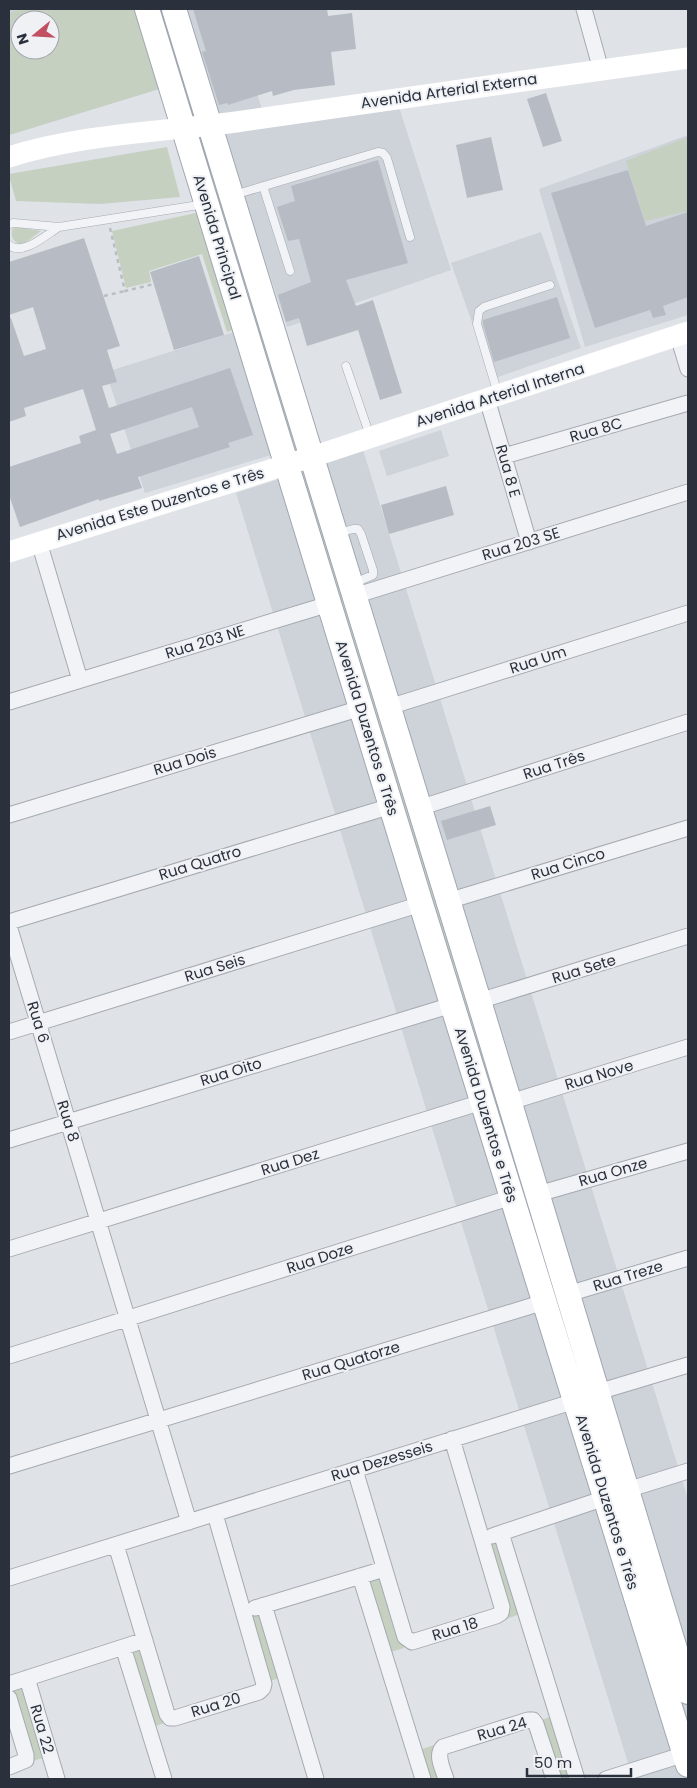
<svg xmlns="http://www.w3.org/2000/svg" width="697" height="1788" font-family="Poppins,sans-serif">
  <rect width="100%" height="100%" fill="#dfe3e7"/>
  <!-- built -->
  <path fill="#ced2d9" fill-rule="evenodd" d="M9 9H230L262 109 218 118 314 450 359 437 688 1499V1779H633L236 493 282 478 159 89 9 135ZM20 20H50V50H20Z
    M399 107 451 270 287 327 221 126Z
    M688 135V315L585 347 539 189Z
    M541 232 581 348 492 379 451 263Z
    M234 332 271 455 145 493 106 372Z
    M441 430 449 456 387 476 379 451Z"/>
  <!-- green -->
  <path fill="#c5d0c1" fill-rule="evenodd" d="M22 9H134L159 89 9 135V13ZM20 20H50V50H20Z
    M688 137V211L645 221 626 161Z
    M167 147 180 197 100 204 16 201 9 176V174Z
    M210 150 298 439 289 442 201 153Z
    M196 213 233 330 227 332 202 254 149 271 151 282 126 288 112 231Z
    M17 227 41 231 22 245C13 242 11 238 12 229Z
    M310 482 688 1719V1749L301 485Z
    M499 1536 523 1613 509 1618 485 1541Z
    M381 1573 404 1648 391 1652 367 1578Z
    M264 1612 282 1677 267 1682 249 1616Z
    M143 1645 165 1723 152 1727 129 1649Z
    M25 1684 46 1757 33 1761 11 1688Z
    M552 1716 573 1779H559L539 1721Z
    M434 1745 443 1779H428L419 1750Z"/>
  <!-- building -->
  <path fill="#b7bcc4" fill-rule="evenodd" d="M193 9H327L328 16 352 13 356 49 331 52 335 85 294 90 273 96 272 91 228 105 227 103 219 105 202 52 206 51Z
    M546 93 562 141 543 147 527 99Z
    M491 137 503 190 467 198 456 145Z
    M378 160 408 263 346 280 356 306 373 300 402 393 380 400 358 330 307 346 299 318 286 322 278 295 311 282 299 239 288 241 277 207 295 201 291 186Z
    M628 170 646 226 688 212V297L663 306 666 315 653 318 650 310 595 328 551 193Z
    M84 238 120 346 107 350 117 382 102 386 109 408 230 368 253 435 228 443 230 447 138 477 142 488 99 501V499L20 527 9 495V467L81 443 79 436 96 430 83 389 24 408 26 416 9 422V318H11L24 356 46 349 33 307 9 315V262ZM192 407 199 427 117 454 110 434Z
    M199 256 224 335 174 350 150 272Z
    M557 297 570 338 494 362 483 324V320Z
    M446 486 454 515 389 534 381 505Z
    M490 806 496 825 447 840 441 821Z"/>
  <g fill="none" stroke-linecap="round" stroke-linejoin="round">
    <defs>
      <path id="service" d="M263 186 290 271
        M234 195 378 152 383 153 387 158 410 237
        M9 224 14 223 59 227 205 204
        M9 245C22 257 47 234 59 227
        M346 366 370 436
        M498 394 477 324 479 311 484 307 550 285
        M338 533 353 529H358L361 534 373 570V575L352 584"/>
      <path id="minor" d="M584 9 601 70
        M678 336 688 369
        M487 399 529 542
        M504 456 688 403
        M39 542 80 680
        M354 596 688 492
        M9 702 329 604
        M389 707 688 613
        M419 808 688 722
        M9 815 361 708
        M448 901 688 828
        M9 922 391 806
        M9 926 189 1522
        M479 1001 688 936
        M9 1032 421 904
        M510 1102 688 1047
        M9 1140 452 1005
        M538 1194 688 1151
        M9 1249 482 1102
        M568 1294 688 1258
        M9 1356 512 1197
        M598 1392 688 1365
        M9 1466 544 1302
        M355 1470 405 1637 412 1642 496 1616 501 1613 502 1607 452 1439
        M627 1490 688 1471
        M501 1533 577 1779
        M492 1536 605 1498
        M116 1545 167 1714 170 1718H175L259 1692 263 1688 264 1684 215 1514
        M360 1576 423 1779
        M9 1578 575 1401
        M264 1605 316 1779
        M255 1608 384 1569
        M123 1647 164 1779
        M27 1678 57 1779
        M9 1684 145 1640
        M9 1698 26 1755V1760L9 1767
        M446 1779C443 1769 435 1755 443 1747L528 1720H533L536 1724 554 1779
        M606 1779 685 1754"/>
      <path id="primary" d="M147 9 421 904 688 1765
        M174 9 479 1001 688 1692"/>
    </defs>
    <!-- service casing -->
    <use href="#service" stroke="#a5aab1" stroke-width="9"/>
    <!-- minor casing -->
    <use href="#minor" stroke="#a5aab1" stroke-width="17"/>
    <!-- primary casing -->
    <use href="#primary" stroke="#a0a7b2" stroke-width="26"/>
    <!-- path -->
    <path stroke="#babdc2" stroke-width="2.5" stroke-dasharray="4 4" stroke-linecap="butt" d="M110 228 125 291 154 284
      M104 296 125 291"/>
    <!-- service -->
    <use href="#service" stroke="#f2f3f6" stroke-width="8"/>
    <!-- minor -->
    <use href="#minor" stroke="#f2f3f6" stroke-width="15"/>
    <!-- secondary -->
    <path stroke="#fff" stroke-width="21" d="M9 157C82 134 161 132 236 122 387 100 537 79 688 58
      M9 552 324 453 688 332"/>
    <!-- primary -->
    <use href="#primary" stroke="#fff" stroke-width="24"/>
  </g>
  <g text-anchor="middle" stroke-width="4" stroke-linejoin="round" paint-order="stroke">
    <!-- street labels -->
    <g font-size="15" fill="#2a313d" stroke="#eff1f5">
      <text transform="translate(449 91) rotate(-8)" y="5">Avenida Arterial Externa</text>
      <text transform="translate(217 237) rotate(73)" y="5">Avenida Principal</text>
      <text transform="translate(500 395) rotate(-18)" y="5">Avenida Arterial Interna</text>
      <text transform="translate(596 430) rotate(-16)" y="5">Rua 8C</text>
      <text transform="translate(508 471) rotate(74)" y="5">Rua 8 E</text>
      <text transform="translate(160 504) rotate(-17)" y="5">Avenida Este Duzentos e Três</text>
      <text transform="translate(521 544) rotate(-17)" y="5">Rua 203 SE</text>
      <text transform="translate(205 642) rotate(-17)" y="5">Rua 203 NE</text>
      <text transform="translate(538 660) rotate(-18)" y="5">Rua Um</text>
      <text transform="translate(367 728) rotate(73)" y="5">Avenida Duzentos e Três</text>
      <text transform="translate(185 761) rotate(-17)" y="5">Rua Dois</text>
      <text transform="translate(554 765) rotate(-18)" y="5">Rua Três</text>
      <text transform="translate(200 863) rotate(-17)" y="5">Rua Quatro</text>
      <text transform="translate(568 864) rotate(-17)" y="5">Rua Cinco</text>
      <text transform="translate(215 968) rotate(-17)" y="5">Rua Seis</text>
      <text transform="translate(584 969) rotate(-17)" y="5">Rua Sete</text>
      <text transform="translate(38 1022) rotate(73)" y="5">Rua 6</text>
      <text transform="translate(231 1072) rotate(-17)" y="5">Rua Oito</text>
      <text transform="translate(599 1075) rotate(-17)" y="5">Rua Nove</text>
      <text transform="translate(486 1115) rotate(73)" y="5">Avenida Duzentos e Três</text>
      <text transform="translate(68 1121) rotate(73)" y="5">Rua 8</text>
      <text transform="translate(290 1162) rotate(-17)" y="5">Rua Dez</text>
      <text transform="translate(613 1172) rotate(-16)" y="5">Rua Onze</text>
      <text transform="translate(320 1258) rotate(-18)" y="5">Rua Doze</text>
      <text transform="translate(628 1276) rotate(-17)" y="5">Rua Treze</text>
      <text transform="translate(351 1361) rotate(-17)" y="5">Rua Quatorze</text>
      <text transform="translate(382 1461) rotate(-17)" y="5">Rua Dezesseis</text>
      <text transform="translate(607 1502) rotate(73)" y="5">Avenida Duzentos e Três</text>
      <text transform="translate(455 1629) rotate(-17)" y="5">Rua 18</text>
      <text transform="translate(216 1705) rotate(-17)" y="5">Rua 20</text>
      <text transform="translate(42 1729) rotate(74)" y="5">Rua 22</text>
      <text transform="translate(502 1729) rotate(-16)" y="5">Rua 24</text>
    </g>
  </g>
  <!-- border -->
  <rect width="697" height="1788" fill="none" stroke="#2a313d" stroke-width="20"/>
  <!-- north arrow -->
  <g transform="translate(35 35) rotate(252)"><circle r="24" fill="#eff1f5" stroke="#a0a4ab"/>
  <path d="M0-4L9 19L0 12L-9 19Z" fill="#c24f62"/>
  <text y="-8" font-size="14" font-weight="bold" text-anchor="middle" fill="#2a313d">N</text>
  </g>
  <!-- scale -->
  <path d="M527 1768v8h104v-8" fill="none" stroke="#2a313d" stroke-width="2.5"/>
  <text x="534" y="1768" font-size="15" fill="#2a313d" stroke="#eff1f5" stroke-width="4" paint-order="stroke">50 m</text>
</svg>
